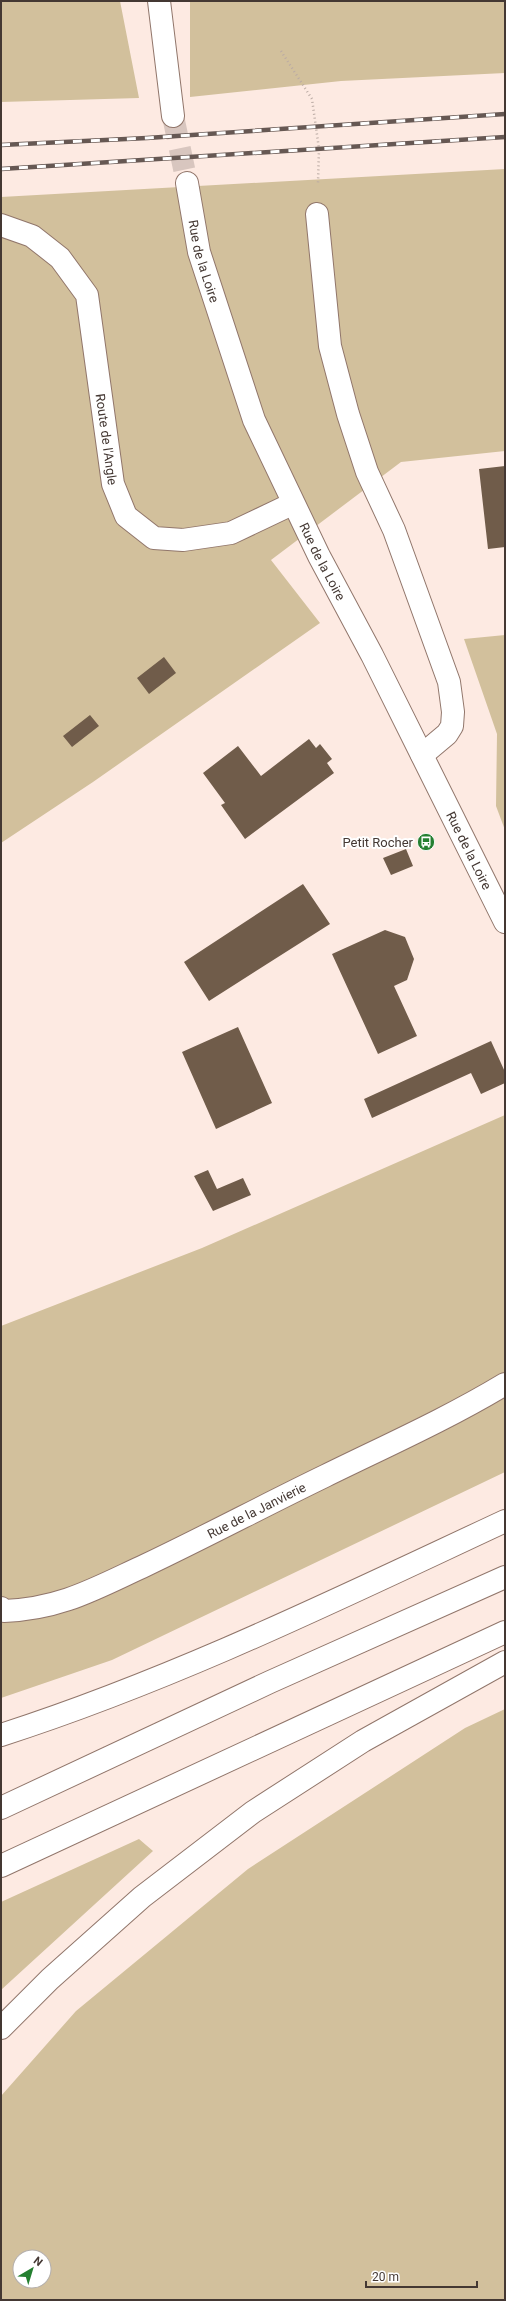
<svg xmlns="http://www.w3.org/2000/svg" width="506" height="2301" font-family="Roboto,sans-serif">
  <rect width="100%" height="100%" fill="#fdeae2"/>
  <!-- green -->
  <path fill="#d2c09c" fill-rule="evenodd" d="M1 1H120L139 98 1 102Z
    M190 1H505V73L341 81 190 97Z
    M505 169V451L401 462 271 560 320 623 93 782 1 843V197Z
    M505 635V830L496 806 497 734 464 639Z
    M505 1115V1472L112 1660 1 1698V1326L202 1248Z
    M505 1709V2300H1V2096L76 2011 248 1869 465 1728ZM20 2257H44V2281H20Z
    M139 1839 153 1851 1 1990V1902Z"/>
  <!-- building -->
  <path fill="#705c4a" d="M505 466V547L488 549 479 469Z
    M164 657 176 673 149 694 137 678Z
    M90 715 99 726 72 747 63 736Z
    M309 739 316 748 320 744 332 759 327 763 334 773 245 839 221 805 225 803 203 773 238 746 261 776Z
    M406 849 413 866 391 875 383 858Z
    M303 884 330 924 209 1001 184 962Z
    M385 930 405 937 414 959 407 980 394 986 417 1036 378 1054 332 954Z
    M238 1027 272 1103 216 1129 182 1052Z
    M491 1041 505 1072V1083L481 1094 471 1073 372 1118 364 1099Z
    M208 1170 217 1189 243 1178 251 1195 213 1211 194 1176Z"/>
  <g fill="none" stroke-linecap="round" stroke-linejoin="round">
    <!-- minor-tunnel -->
    <path stroke="#d8c6bf" stroke-width="22" stroke-dasharray="22 11" stroke-linecap="butt" d="M173 116 187 183"/>
    <defs>
      <g id="minor">
        <path d="M159 1 173 116"/>
        <path id="s1" d="M187 183 199 252 254 420 319 556 372 655 505 922"/>
        <path d="M317 214 330 346 348 414 367 472 394 530 449 682 453 712 452 726 447 734 422 755"/>
        <path id="s2" d="M1 225 32 236 60 258 87 295 113 484 126 516 154 538 183 540 231 533 292 504"/>
        <path id="s3" d="M1 1608 4 1611C61 1609 96 1588 146 1565 207 1536 265 1505 325 1476 386 1446 447 1419 505 1384"/>
      </g>
      <path id="highway" d="M1 1735C175 1679 340 1598 505 1521
        M1 1808 270 1682 505 1577
        M1 1866 505 1632
        M1 2028 50 1979 142 1897 253 1812 363 1741 505 1662"/>
    </defs>
    <!-- minor casing -->
    <use href="#minor" stroke="#91766b" stroke-width="24"/>
    <!-- highway casing -->
    <use href="#highway" stroke="#91766b" stroke-width="24"/>
    <!-- path -->
    <path stroke="#bbaba4" stroke-width="2.5" stroke-dasharray="1 3" stroke-linecap="butt" d="M281 51 312 99 319 149 318 183"/>
    <!-- minor -->
    <use href="#minor" stroke="#fff" stroke-width="22"/>
    <!-- highway -->
    <use href="#highway" stroke="#fff" stroke-width="22"/>
    <defs>
      <path id="rail" d="M1 145 147 138 505 114
        M1 169 505 137"/>
    </defs>
    <!-- rail casing -->
    <use href="#rail" stroke="#665853" stroke-width="4.5"/>
    <!-- rail -->
    <use href="#rail" stroke="#fff" stroke-width="3" stroke-dasharray="9" stroke-linecap="butt"/>
  </g>
  <!-- icons -->
  <defs>
    <symbol id="bus-disc" viewBox="-11 -11 22 22"><circle r="9.5" fill="#247f30" stroke="#fff"/><path d="M-5-6H5V4H4V6H2V4H-2V6H-4V4H-5ZM-3.5-4V0h7V-4ZM-3.5 1.2v1.5H-2V1.2ZM2 1.2v1.5H3.5V1.2Z" fill="#fff"/></symbol>
  </defs>
  <g fill-rule="evenodd">
    <use href="#bus-disc" x="416" y="832" width="20" height="20"/>
  </g>
  <g text-anchor="middle" stroke-width="4" stroke-linejoin="round" paint-order="stroke">
    <!-- street labels -->
    <g font-size="13" fill="#443833" stroke="#fff">
      <text dy="5" stroke="none"><textPath href="#s1" startOffset="80">Rue de la Loire</textPath></text>
      <text dy="5" stroke="none"><textPath href="#s2" startOffset="260">Route de l'Angle</textPath></text>
      <text dy="5" stroke="none"><textPath href="#s1" startOffset="404">Rue de la Loire</textPath></text>
      <text dy="5" stroke="none"><textPath href="#s1" startOffset="728">Rue de la Loire</textPath></text>
      <text dy="5" stroke="none"><textPath href="#s3" startOffset="278">Rue de la Janvierie</textPath></text>
    </g>
    <!-- poi labels -->
    <g font-size="13" fill="#443833" stroke="#fff" text-anchor="end">
      <text x="413" y="847">Petit Rocher</text>
    </g>
  </g>
  <!-- border -->
  <rect width="506" height="2301" fill="none" stroke="#443833" stroke-width="4"/>
  <!-- north arrow -->
  <g transform="translate(32 2269) rotate(38)"><circle r="19" fill="#ffffff" stroke="#b4afad"/>
  <path d="M0-3L7 15L0 10L-7 15Z" fill="#247f30"/>
  <text y="-6" font-size="11" font-weight="bold" text-anchor="middle" fill="#443833">N</text>
  </g>
  <!-- scale -->
  <path d="M366 2281v6h111v-6" fill="none" stroke="#443833" stroke-width="2"/>
  <text x="372" y="2281" font-size="12" fill="#443833" stroke="#ffffff" stroke-width="3" paint-order="stroke">20 m</text>
</svg>
